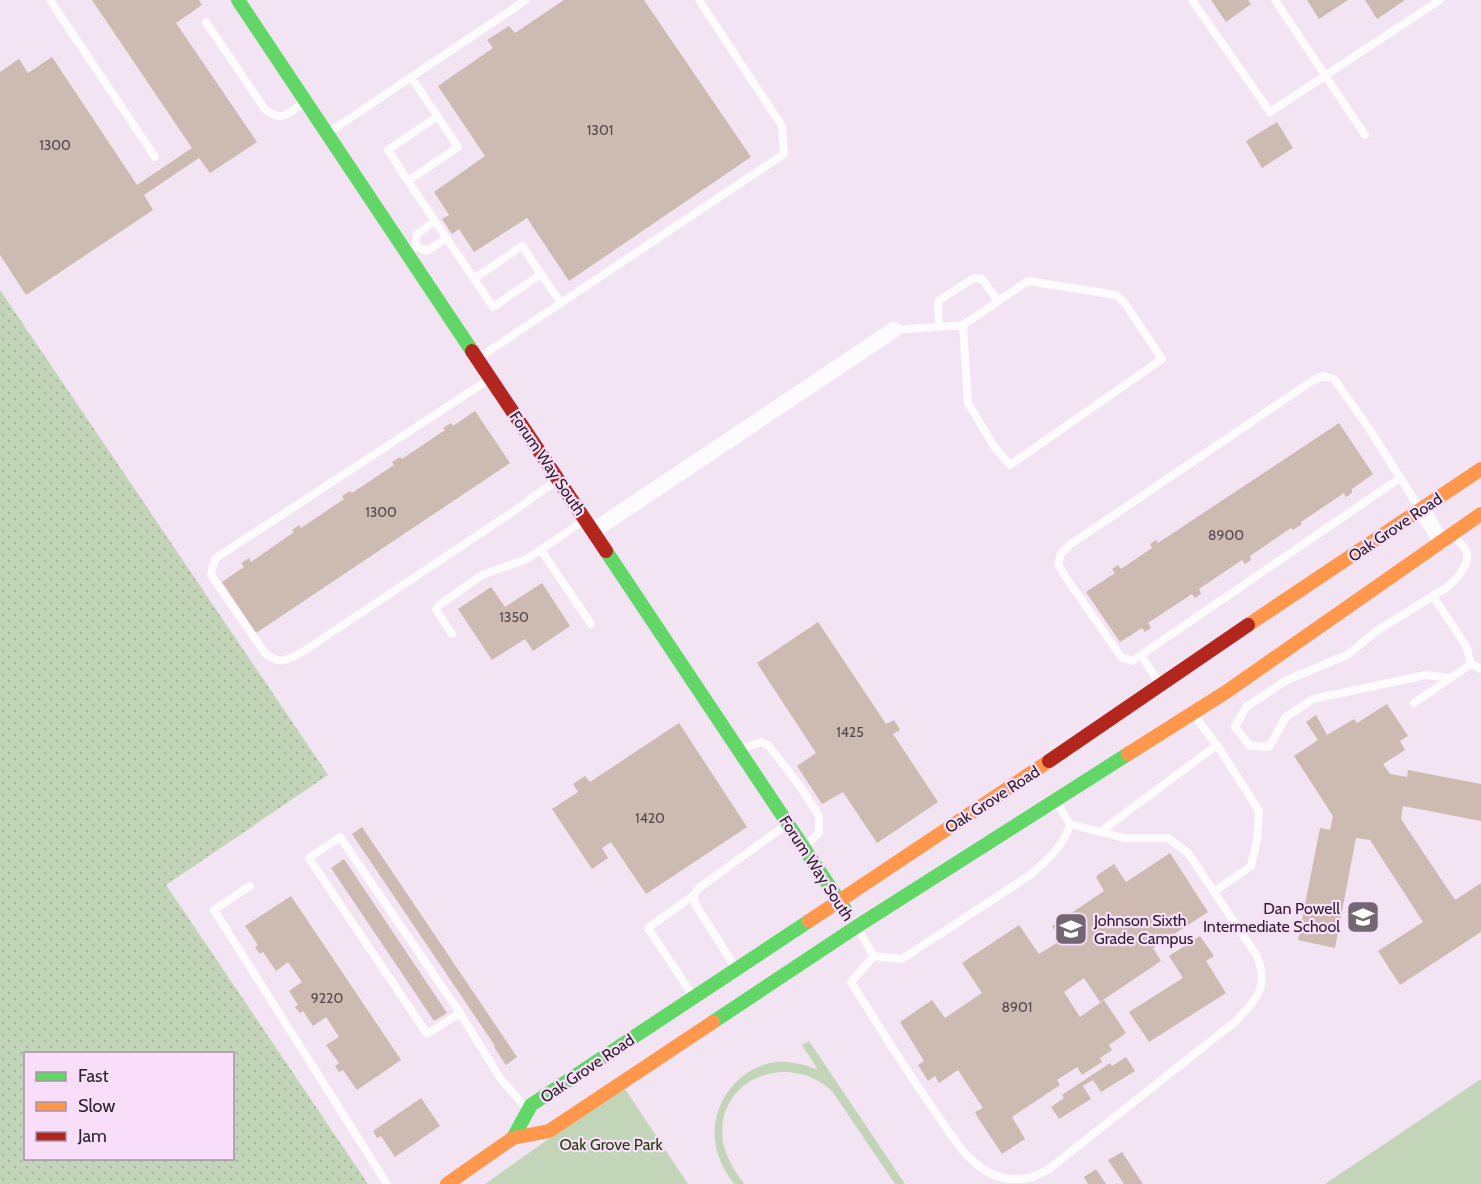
<svg xmlns="http://www.w3.org/2000/svg" width="1481" height="1184" font-family="Cabin,sans-serif">
  <defs>
    <pattern id="grass-dots" width="8" height="8" patternUnits="userSpaceOnUse" patternTransform="scale(1.5)"><rect width="8" height="8" fill="#c3d5b8"/><path d="M2 2h.1M6 6h.1" fill="none" stroke="#a8b79e" stroke-width="1.8" stroke-linecap="round"/></pattern>
  </defs>
  <rect width="100%" height="100%" fill="#f2e4f3"/>
  <!-- grass -->
  <path fill="url(#grass-dots)" fill-rule="evenodd" d="M0 290 328 775 166 885 368 1184H0ZM26 1054H232V1158H26Z"/>
  <!-- green -->
  <path fill="#c3d5b8" d="M809 1041 905 1184H895L832 1091C788 1050 714 1079 723 1142 726 1158 735 1171 744 1184H734C727 1174 720 1163 717 1151 706 1110 735 1067 777 1062 792 1061 805 1065 818 1070L802 1045Z
    M1481 1079V1184H1325Z
    M623 1086 688 1184H485Z"/>
  <!-- building -->
  <path fill="#cdbbb1" d="M92 0H199L202 5 176 23 257 142 210 173 199 158 144 195 153 210 26 295 0 255V72L19 59 28 73 52 57 137 185 192 148Z
    M564 0H644L751 157 569 281 527 218 474 252 459 229 452 234 442 219 449 215 434 192 485 156 438 86 493 48 487 40 509 26 515 33Z
    M1211 0H1248L1251 4 1226 22Z
    M1307 0H1348L1319 19Z
    M1365 0H1405L1377 19Z
    M1277 122 1293 148 1262 168 1246 141Z
    M475 411 510 463 256 633 222 582 244 567 241 563 249 558 251 562 294 532 292 530 299 525 301 528 344 499 342 496 350 491 352 493 394 465 392 462 400 457 402 459 445 430 443 428 451 423 453 426Z
    M1339 423 1373 474 1352 489V493L1346 497 1344 493 1301 522 1302 524 1293 530 1291 528 1250 556 1251 560 1245 564 1242 560 1199 589 1201 594 1195 598 1192 594 1148 623 1151 628 1145 632 1142 628 1120 642 1086 592 1115 573 1112 569 1118 565 1121 569 1152 548 1150 544 1156 540 1158 543Z
    M542 583 570 626 533 651 525 639 492 660 458 609 491 587 505 607Z
    M818 622 886 724 894 720 900 730 893 734 938 802 877 843 843 792 822 804 797 766 816 753 757 663Z
    M1387 704 1408 736 1400 741 1405 750 1383 764 1390 774 1407 777 1408 770 1481 784V821L1403 806 1401 819 1455 900 1481 883V932L1400 985 1378 951 1423 922 1370 840 1356 838 1335 948 1298 940 1320 828 1330 830 1333 816 1294 756 1318 740 1306 722 1316 715 1327 735 1354 719 1357 723Z
    M679 723 747 827 646 894 611 842 602 848 608 858 592 869 552 809 578 792 573 784 585 776 590 782Z
    M362 827 517 1057 506 1065 494 1047 495 1046 352 834Z
    M1170 853 1208 912 1153 948 1161 961 1100 1002 1084 978 1064 992 1080 1017 1104 1000 1126 1033 1109 1045 1112 1050 1100 1058 1102 1062 1082 1075 1077 1067 1057 1080 1060 1085 1012 1117 1025 1139 1002 1154 978 1118 975 1112 983 1108 958 1070 939 1083 935 1076 928 1081 918 1065 924 1061 900 1022 932 1000 945 1018 982 993 962 963 1019 925 1039 954 1060 941 1052 926 1104 891 1096 877 1099 874 1114 864 1126 882Z
    M344 859 447 1013 434 1021 331 868Z
    M291 896 401 1060 357 1090 343 1070 339 1072 335 1066 339 1063 326 1045 339 1037 326 1017 313 1026 303 1011 300 1013 295 1007 298 1005 289 991 302 982 288 962 276 971 263 952 260 954 255 947 258 945 245 926Z
    M1200 936 1214 956 1206 961 1226 993 1149 1042 1129 1012 1183 978 1169 956Z
    M1126 1057 1135 1071 1101 1092 1093 1080 1083 1086 1091 1099 1059 1119 1051 1107 1064 1098 1062 1095 1110 1063 1112 1066Z
    M421 1098 440 1126 395 1157 381 1136 377 1138 373 1131Z
    M1122 1152 1143 1184H1124L1108 1160Z
    M1096 1169 1106 1184H1088L1084 1177Z"/>
  <g fill="none" stroke-linecap="round" stroke-linejoin="round">
    <!-- lane -->
    <path stroke="#fdfbfd" stroke-width="8" d="M50 0 155 157
      M1192 0 1270 112 1440 0
      M1275 0 1365 135
      M206 22 264 108C282 124 288 113 306 101
      M411 77 458 147 408 181 493 307 541 274 561 303
      M328 133 526 0
      M408 181 388 150 438 116
      M415 246 427 251 447 238
      M408 252 415 246 417 234 435 221
      M474 279 522 246 541 274
      M939 327 938 301 974 278 982 279 998 301
      M894 330 963 325 1028 281 1116 295 1124 302 1162 359 1010 465 995 448 968 403 963 325
      M480 357 784 154 782 126 699 0
      M488 380 216 558 212 568 211 575 265 653C281 666 287 660 304 651L514 511 557 480
      M541 550 591 624
      M1433 596 1466 646 1471 664 1481 669
      M452 634 436 610 438 606 482 575 527 559 583 521
      M1141 655 1400 478
      M1450 678 1426 675 1313 699 1286 717 1269 747 1250 746 1235 727 1246 707 1287 680 1347 655 1378 630 1446 588 1458 577 1467 562V552L1453 533
      M1159 683 1141 655 1132 661 1121 657 1065 576 1058 564 1061 553 1071 544 1312 381 1323 376 1334 379 1368 427 1420 509
      M1414 703 1471 664
      M1193 714 1219 748 1259 811 1257 840 1251 866 1215 891
      M740 749 761 742 768 745 800 786 819 816V833L804 847
      M1100 832 1217 745
      M250 886 214 910 387 1184
      M857 928 874 956 902 959 1030 875C1046 861 1065 845 1070 824L1057 803
      M874 956 851 982C878 1025 905 1069 934 1110 950 1133 966 1162 992 1174 1012 1183 1031 1180 1049 1169L1236 1021C1257 998 1269 988 1257 956L1188 853 1168 838H1124L1070 824
      M735 967 695 904 694 895 699 888 786 825
      M693 996 648 928 694 895
      M460 1013 427 1034 309 858 340 837 460 1013 500 1078 526 1108"/>
    <!-- street -->
    <path stroke="#fdfbfd" stroke-width="16" d="M1421 509 1441 541
      M593 531 894 330"/>
    <!-- fast -->
    <path stroke="#63d668" stroke-width="14" d="M238 0 472 351
      M606 551 846 911
      M713 1022 856 927 1128 754
      M513 1138 531 1105 809 921"/>
    <!-- slow -->
    <path stroke="#ff974d" stroke-width="14" d="M1248 625 1481 469
      M1128 754 1226 692 1481 514
      M809 921 1049 761
      M447 1184 513 1138 549 1131 713 1022"/>
    <!-- jam -->
    <path stroke="#b3261e" stroke-width="14" d="M472 351 606 551
      M1049 761 1248 625"/>
  </g>
  <!-- icons -->
  <defs>
    <symbol id="school-square" viewBox="-11 -11 22 22"><rect x="-9" y="-9" width="18" height="18" rx="4" fill="#726772" stroke="#f8def9"/><path d="M0-5L7-2L0 1L-7-2ZM-4 1L0 2.5L4 1V4Q0 6-4 4Z" fill="#fff"/></symbol>
  </defs>
  <g fill-rule="evenodd">
    <use href="#school-square" x="1344" y="898" width="38" height="38"/>
    <use href="#school-square" x="1052" y="910" width="38" height="38"/>
  </g>
  <g text-anchor="middle" stroke-width="4.5" stroke-linejoin="round" paint-order="stroke">
    <!-- number labels -->
    <g font-size="14" fill="#55494e">
      <text x="600" y="135">1301</text>
      <text x="55" y="150">1300</text>
      <text x="381" y="517">1300</text>
      <text x="1226" y="540">8900</text>
      <text x="514" y="622">1350</text>
      <text x="850" y="737">1425</text>
      <text x="650" y="823">1420</text>
      <text x="327" y="1003">9220</text>
      <text x="1017" y="1012">8901</text>
    </g>
    <!-- street labels -->
    <g font-size="16" fill="#2d232d" stroke="#f8def9">
      <text transform="translate(548 463) rotate(56)" y="6">Forum Way South</text>
      <text transform="translate(1395 527) rotate(-34)" y="6">Oak Grove Road</text>
      <text transform="translate(992 799) rotate(-33)" y="6">Oak Grove Road</text>
      <text transform="translate(817 868) rotate(57)" y="6">Forum Way South</text>
      <text transform="translate(587 1068) rotate(-34)" y="6">Oak Grove Road</text>
    </g>
    <!-- poi labels -->
    <g font-size="16" fill="#2d232d" stroke="#f8def9" text-anchor="end">
      <text x="1340" y="914">Dan Powell<tspan x="1340" dy="18">Intermediate School</tspan></text>
      <text x="1094" y="926" text-anchor="start">Johnson Sixth<tspan x="1094" dy="18">Grade Campus</tspan></text>
    </g>
    <!-- park labels -->
    <g font-size="16" fill="#1f4108" stroke="#f8def9">
      <text x="611" y="1150">Oak Grove Park</text>
    </g>
  </g>
  <!-- legend -->
  <rect x="24" y="1052" width="210" height="108" fill="#f8def9" stroke="#a793a7" stroke-width="1.5"/>
  <rect x="36" y="1072" width="30" height="9" fill="#63d668" stroke="#a793a7" stroke-width="1.5"/>
  <text x="78" y="1082" font-size="18" fill="#2d232d">Fast</text>
  <rect x="36" y="1102" width="30" height="9" fill="#ff974d" stroke="#a793a7" stroke-width="1.5"/>
  <text x="78" y="1112" font-size="18" fill="#2d232d">Slow</text>
  <rect x="36" y="1132" width="30" height="9" fill="#b3261e" stroke="#a793a7" stroke-width="1.5"/>
  <text x="78" y="1142" font-size="18" fill="#2d232d">Jam</text>
</svg>
